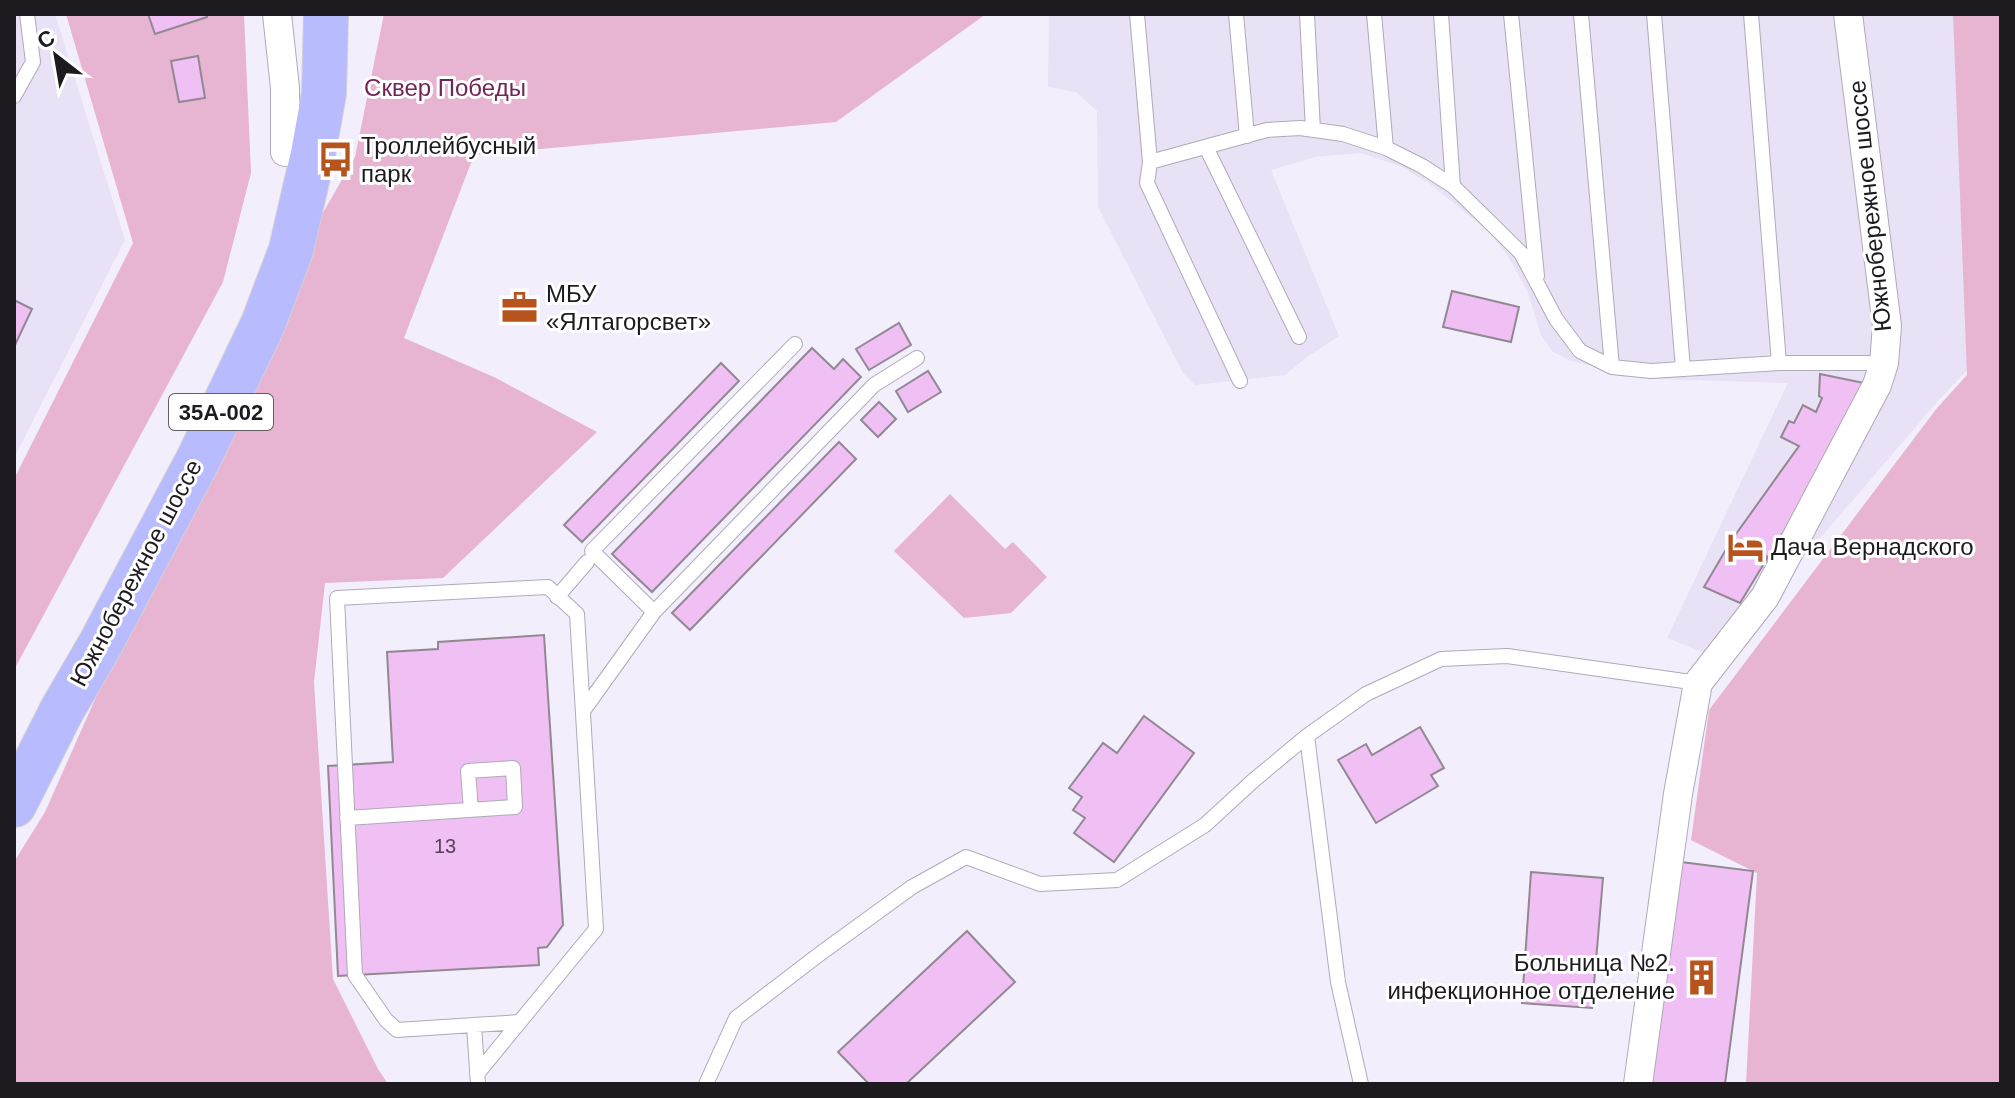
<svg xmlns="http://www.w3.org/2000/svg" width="2015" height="1098" font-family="Arial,sans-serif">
  <rect width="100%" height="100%" fill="#f3eefc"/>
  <!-- built -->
  <path fill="#e9e1f5" d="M14 14H55L125 240 14 458Z
    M1049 14H1954L1968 369 1938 401 1717 658 1667 638 1788 383 1651 379 1571 361 1553 352 1541 335 1528 293 1508 256 1488 231 1430 184 1400 166 1360 153 1315 157 1271 170 1339 336 1307 357 1285 375 1195 385 1183 373 1098 207 1097 111 1076 92 1048 87Z"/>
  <!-- green -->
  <path fill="#e7b5d1" d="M66 14H244L251 173 223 282 14 670V479L133 243Z
    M384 14H986L836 122 474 155 404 338 494 377 597 432 443 578 325 583 314 682 333 979 378 1069 388 1084H14V862L45 812 270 305 355 157Z
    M1953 14H2001V1084H1746L1757 873 1691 840 1709 710 1937 408 1967 375Z
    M950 494 1005 549 1013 542 1047 577 1011 613 964 618 894 551Z"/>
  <!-- building -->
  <path fill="#f0bff4" stroke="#918892" stroke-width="2" d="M148 14H206L207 17 155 34Z
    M198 56 205 98 179 102 171 61Z
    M1452 291 1519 307 1511 342 1443 327Z
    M14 300 32 309 14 347Z
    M899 323 911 345 869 370 856 349Z
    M812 348 834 369 843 359 861 377 652 592 612 554Z
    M721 363 739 381 582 542 564 525Z
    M928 371 941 392 908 412 896 391Z
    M1820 374 1864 383 1861 408 1768 557 1731 541 1799 446 1781 437 1789 421 1794 423 1803 405 1816 412 1822 398 1819 396Z
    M879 402 896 419 878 437 861 420Z
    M839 442 856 459 690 630 672 613Z
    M1731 541 1768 557 1740 603 1704 587Z
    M544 635 563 925 547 947 538 948 539 965 338 976 328 766 393 762 387 652 438 649V642Z
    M1144 716 1194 753 1114 862 1074 833 1085 818 1073 810 1082 797 1069 788 1103 743 1117 753Z
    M1420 727 1444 768 1431 775 1438 786 1376 823 1338 760 1366 744 1372 755Z
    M1681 862 1753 871 1725 1084H1648Z
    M1531 872 1603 878 1592 1008 1522 1003Z
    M967 931 1015 982 906 1084H869L838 1052Z"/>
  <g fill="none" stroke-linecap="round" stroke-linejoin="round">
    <defs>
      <path id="lane" d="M1137 14 1150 162
        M1236 14 1247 136
        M1307 14 1313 130
        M1374 14 1386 148
        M1441 14 1453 186
        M1511 14 1537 276
        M1581 14 1612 367
        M1654 14 1683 369
        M1751 14 1779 363
        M14 96 33 62 27 14
        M1206 147 1299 337
        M1240 381 1147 183 1150 162 1267 130 1300 128 1343 134 1386 148 1422 166 1453 186 1521 253 1556 319 1580 351 1612 367 1651 371 1779 363H1884
        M557 597 587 562
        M654 612 592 551 795 344
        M583 711 654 612 874 385 917 358
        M1307 736 1338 982 1361 1084
        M347 818C403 814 459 811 515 807L513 768 468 771 471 810
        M474 1025 520 1022
        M477 1074 596 929 577 614 548 587 337 598 355 975 386 1020 397 1030 474 1025 478 1084
        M706 1084 736 1018 821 953 912 887 966 857 1040 884 1117 880 1205 825 1254 780 1307 736 1366 694 1441 659 1507 656 1698 683"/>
      <path id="street" d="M277 14 285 88V152
        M1638 1084 1678 794 1698 683 1765 597 1877 385 1884 363 1887 326 1848 14"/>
      <path id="highway" d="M14 805 62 710 101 643 199 458 263 324 291 250 313 154 324 93 326 14"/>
    </defs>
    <!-- lane casing -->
    <use href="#lane" stroke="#afaab7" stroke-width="16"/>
    <!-- street casing -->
    <use href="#street" stroke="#afaab7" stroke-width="30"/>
    <!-- highway casing -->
    <use href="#highway" stroke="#d2d1d2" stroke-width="46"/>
    <!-- lane -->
    <use href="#lane" stroke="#fff" stroke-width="14"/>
    <!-- street -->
    <use href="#street" stroke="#fff" stroke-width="28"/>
    <!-- highway -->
    <use href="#highway" stroke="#b8bbfd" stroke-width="44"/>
  </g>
  <!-- icons -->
  <defs>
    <symbol id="bus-bare" viewBox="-9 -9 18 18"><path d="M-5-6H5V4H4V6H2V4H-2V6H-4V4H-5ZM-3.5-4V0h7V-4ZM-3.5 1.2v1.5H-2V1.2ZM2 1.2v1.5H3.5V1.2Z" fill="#b7541d" stroke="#fff" stroke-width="2.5" paint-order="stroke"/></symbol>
    <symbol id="office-bare" viewBox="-9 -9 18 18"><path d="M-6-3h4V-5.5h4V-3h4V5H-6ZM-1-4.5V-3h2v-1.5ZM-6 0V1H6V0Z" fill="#b7541d" stroke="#fff" stroke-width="2.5" paint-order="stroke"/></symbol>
    <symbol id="hotel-bare" viewBox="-9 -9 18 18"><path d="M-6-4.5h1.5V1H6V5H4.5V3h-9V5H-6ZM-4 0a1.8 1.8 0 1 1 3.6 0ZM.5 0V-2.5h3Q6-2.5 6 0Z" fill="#b7541d" stroke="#fff" stroke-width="2.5" paint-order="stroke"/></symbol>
    <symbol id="building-bare" viewBox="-9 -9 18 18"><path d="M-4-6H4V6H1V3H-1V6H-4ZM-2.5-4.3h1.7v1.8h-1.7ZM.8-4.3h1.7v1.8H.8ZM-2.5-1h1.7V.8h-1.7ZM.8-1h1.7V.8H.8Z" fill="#b7541d" stroke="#fff" stroke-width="2.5" paint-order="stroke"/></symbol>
  </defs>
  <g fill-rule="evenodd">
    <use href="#bus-bare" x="310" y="134" width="51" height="51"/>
    <use href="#office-bare" x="494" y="282" width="51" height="51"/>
    <use href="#hotel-bare" x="1720" y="522" width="51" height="51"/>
    <use href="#building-bare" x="1676" y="952" width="51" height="51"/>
  </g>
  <g text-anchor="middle" stroke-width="6" stroke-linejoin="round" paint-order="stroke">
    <!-- number labels -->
    <g font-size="20" fill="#524455">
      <text x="445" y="853">13</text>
    </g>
    <!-- shield labels -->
    <rect fill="#fff" stroke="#615f63" stroke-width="2" x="169" y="394" width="104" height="36" rx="6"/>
    <g font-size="22" font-weight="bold" fill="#1d1b20">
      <text x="221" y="420">35А-002</text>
    </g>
    <!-- park labels -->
    <g font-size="24" fill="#712657" stroke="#fff">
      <text x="445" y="96">Сквер Победы</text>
    </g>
    <!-- poi labels -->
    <g font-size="24" fill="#1d1b20" stroke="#fff" text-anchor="start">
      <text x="361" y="154">Троллейбусный<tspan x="361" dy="28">парк</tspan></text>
      <text x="546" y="302">МБУ<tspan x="546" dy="28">«Ялтагорсвет»</tspan></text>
      <text x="1771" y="555">Дача Вернадского</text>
      <text x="1675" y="971" text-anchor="end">Больница №2.<tspan x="1675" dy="28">инфекционное отделение</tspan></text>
    </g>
    <!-- street labels -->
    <g font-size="24" fill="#1d1b20" stroke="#fff">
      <text transform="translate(1870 206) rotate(-96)" y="8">Южнобережное шоссе</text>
      <text transform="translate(136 573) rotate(-62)" y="8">Южнобережное шоссе</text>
    </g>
  </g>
  <!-- border -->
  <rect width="2015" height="1098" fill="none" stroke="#1d1b20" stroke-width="32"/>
  <!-- north arrow -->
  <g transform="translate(56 56) rotate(329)" stroke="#ffffff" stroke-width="6" paint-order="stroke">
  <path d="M0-6L14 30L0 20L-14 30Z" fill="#1d1b20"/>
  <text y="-12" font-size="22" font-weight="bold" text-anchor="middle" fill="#1d1b20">С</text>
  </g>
</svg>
